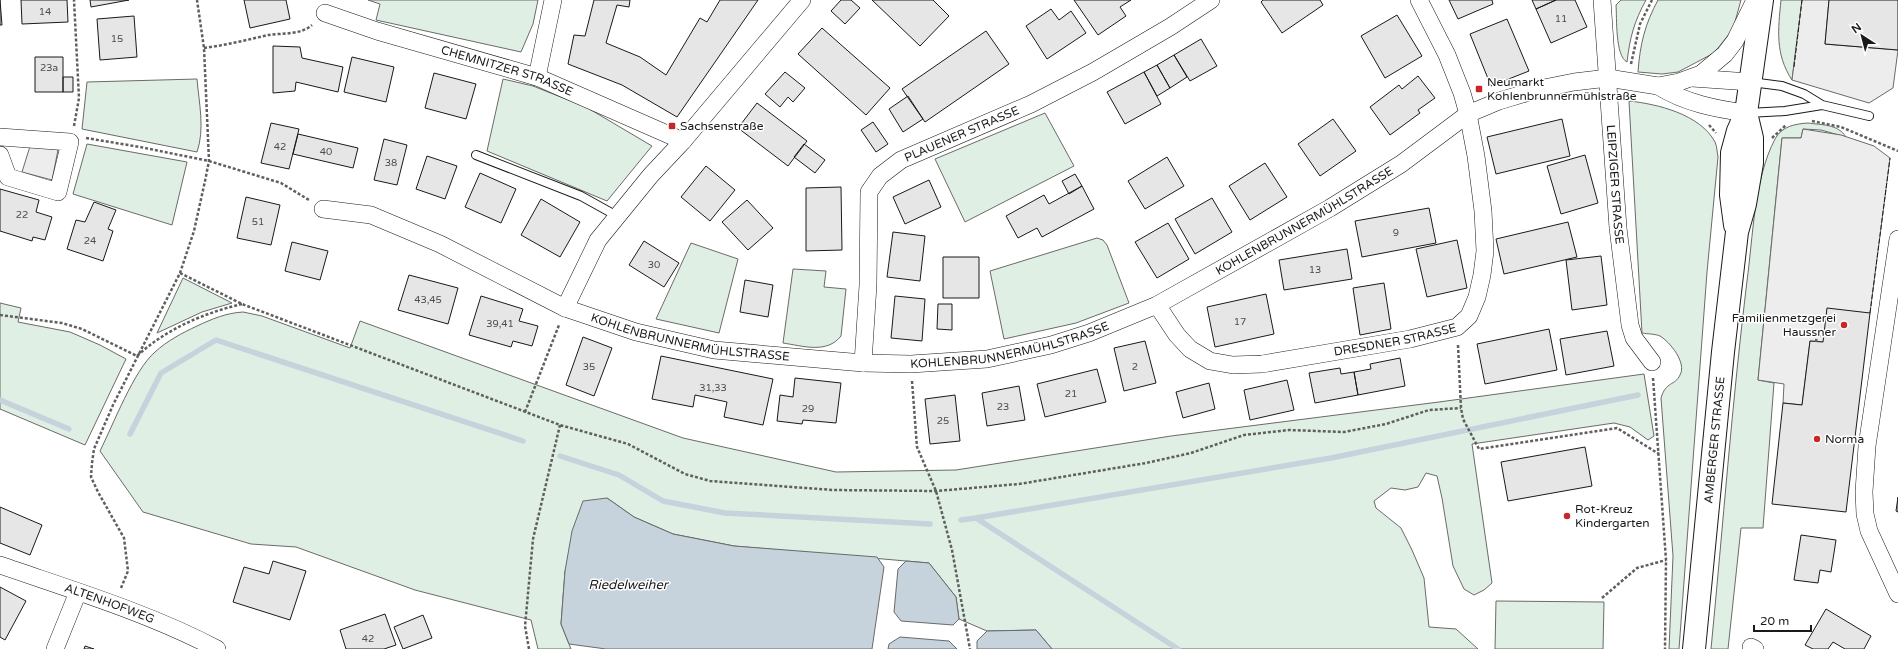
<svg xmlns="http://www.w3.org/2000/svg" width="1898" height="649" font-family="'Varela Round',sans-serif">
  <rect width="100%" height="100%" fill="#fff"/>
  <!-- green -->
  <path fill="#e0efe3" stroke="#6a6a6a" d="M368 0H538L533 24 521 52 376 20 380 4Z
    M1621 0H1646C1634 22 1630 37 1627 62 1615 56 1617 18 1616 5Z
    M1658 0H1741L1733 29 1714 53 1678 72 1662 74 1638 72C1640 44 1645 24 1658 0Z
    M1781 0H1802L1792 80C1775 54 1778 30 1781 0Z
    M197 79C199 103 205 129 197 152L82 129 87 82Z
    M503 79 533 86 586 107 652 146 607 201 487 151Z
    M1629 101C1657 104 1700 114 1715 142 1717 146 1717 152 1718 157L1707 272 1679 649H1669L1673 556 1661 398C1666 381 1675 386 1680 375 1687 363 1670 342 1660 336 1656 334 1648 334 1642 333Z
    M1045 113 1074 166 965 222 935 159Z
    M1808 123C1822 125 1838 124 1846 137L1821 130 1803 129 1801 138H1782L1758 380 1774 383 1763 528H1741L1728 649H1711C1723 526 1732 403 1747 281 1753 237 1754 179 1775 139 1782 126 1795 124 1808 123Z
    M87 144 187 162 172 225 73 194Z
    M1097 238 1103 240 1107 245 1129 303 1076 323 1004 339 990 271Z
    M691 243 738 259 719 333 656 319Z
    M793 269 826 271 824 287 846 289 841 336C827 354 803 346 783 343Z
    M183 278 232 303 202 312 157 333Z
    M0 303 21 308 18 322 70 332 100 345 126 359 85 445 0 409Z
    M243 312 262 316 350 348 360 321 683 438 836 472 956 470 1171 436 1439 402 1644 374 1654 436 1648 440 1630 427 1614 423 1472 444 1492 583 1484 590 1474 595 1464 589 1453 566 1442 498 1437 476 1426 473 1418 487 1405 490 1391 488 1374 501 1376 508 1401 528 1412 550 1424 578 1429 627 1456 629 1478 649H1052L1036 630 987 631 959 619 956 597 929 563 734 546 673 534 634 517 607 498 565 571 561 624 571 649H538L531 620 415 590 296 547 251 544 143 512 100 451C113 425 134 370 155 352 167 341 182 333 197 326 212 319 226 313 243 312Z
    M1496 601 1604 602 1603 649H1495Z"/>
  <!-- parking -->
  <path fill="#ededed" stroke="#6a6a6a" d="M1802 0H1829L1825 44 1898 50 1893 88 1869 103 1792 80Z
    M1803 129 1841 135 1874 146 1890 158 1870 313 1823 342 1810 341 1802 405 1783 403 1784 384 1758 380 1782 138H1801Z
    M31 143 58 150 52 180 22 172Z"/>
  <!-- water -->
  <path fill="#c6d2dc" stroke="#6a6a6a" d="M607 498 634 517 673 534 734 546 877 557 884 567 872 649H606L569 644 561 624 565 571 572 531 583 501Z
    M906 561 929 563 956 597 959 619 953 625 901 621 894 612 898 569Z
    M1036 630 1052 649H977V641L987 631Z
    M900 637 949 641 957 649H888L889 644Z"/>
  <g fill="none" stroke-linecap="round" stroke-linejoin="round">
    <!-- stream -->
    <path stroke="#c6d2dc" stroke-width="5.5" d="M0 400 69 429
      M130 434 161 373 216 340 523 441
      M560 456 619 475 663 501 725 513 930 524
      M976 518 1331 458 1638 395
      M961 520 976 518 1178 649"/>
  </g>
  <!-- building -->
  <path fill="#e6e6e6" stroke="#1a1a1a" d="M0 0 2 25H0Z
    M21 0H67L68 22 22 24Z
    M90 0H129L91 7Z
    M244 0H286L290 19 250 28Z
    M594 0H630L629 7 617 5 606 43 640 57 666 75 700 18 707 22 720 0H758L677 117 622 85 568 64 574 35 585 36Z
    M841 0H851L860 8 845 24 831 11Z
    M872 0H933L949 16 920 46Z
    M1074 0H1131L1120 7 1126 16 1098 35Z
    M1263 0H1320L1323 5 1282 33 1261 2Z
    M1449 0H1492L1493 4 1458 19Z
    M1532 0H1556L1536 9Z
    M1556 0H1575L1587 27 1551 43 1536 9Z
    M1829 0H1898V50L1825 44Z
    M1051 9 1059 20 1071 11 1086 33 1047 59 1026 26Z
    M1397 15 1422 56 1385 78 1361 36Z
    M134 16 137 57 100 60 97 19Z
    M1507 19 1529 71 1491 86 1470 34Z
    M822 28 890 88 866 115 798 54Z
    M986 31 1009 64 925 122 902 89Z
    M1201 39 1217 66 1190 81 1174 55Z
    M273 46 300 47 302 58 343 67 338 92 296 82 295 91 273 93Z
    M1174 55 1187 77 1170 88 1157 65Z
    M35 57H63V92H35Z
    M352 57 394 67 386 102 344 92Z
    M1157 65 1170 88 1157 96 1144 72Z
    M785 72 805 88 793 102 788 97 780 107 765 94Z
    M1144 72 1161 104 1125 124 1107 92Z
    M434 73 476 84 466 119 425 108Z
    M1418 76 1435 98 1418 110 1420 113 1390 135 1370 107 1399 85 1402 89Z
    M63 77H73V92H63Z
    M908 96 923 119 903 132 889 109Z
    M757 103 807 141 788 166 738 128Z
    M1333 119 1356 151 1320 176 1298 144Z
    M1562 119 1570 156 1496 174 1487 137Z
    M873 122 888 144 876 152 861 130Z
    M271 123 299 129 289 169 261 163Z
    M298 134 358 148 353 168 293 154Z
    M384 139 407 145 397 185 374 180Z
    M804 144 825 160 815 173 794 157Z
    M1585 155 1598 203 1561 214 1547 166Z
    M427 156 457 166 445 199 416 189Z
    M1167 157 1184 186 1145 209 1128 181Z
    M1265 163 1287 197 1250 220 1229 186Z
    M706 166 735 190 710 221 681 197Z
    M480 173 516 189 501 223 465 207Z
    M1075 174 1082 186 1069 194 1062 181Z
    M929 180 941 207 905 224 893 197Z
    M1082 186 1094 209 1042 237 1037 228 1018 238 1006 216 1044 195 1049 204Z
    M841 187 842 250 806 251V188Z
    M0 189 39 200 36 212 52 217 45 240 33 237 32 241 0 231Z
    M246 197 280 205 271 245 237 238Z
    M1212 198 1232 232 1195 254 1175 219Z
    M541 199 580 222 560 257 521 235Z
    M747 200 773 228 748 250 722 222Z
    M94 202 116 210 108 229 113 231 103 261 67 249 76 220 85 222Z
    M1429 208 1436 243 1362 257 1355 221Z
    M1568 222 1577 257 1504 274 1496 239Z
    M1168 223 1189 259 1157 278 1135 242Z
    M893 232 925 236 920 281 887 277Z
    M1457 240 1467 288 1427 297 1416 249Z
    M644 241 679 263 664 287 629 265Z
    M292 242 328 251 320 280 285 271Z
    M1347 249 1352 279 1284 290 1279 260Z
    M1601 256 1607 305 1572 310 1566 260Z
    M943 257H979V298H943Z
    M409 275 458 288 448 324 398 310Z
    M745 280 773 285 768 317 740 312Z
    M1384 283 1391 329 1360 335 1353 288Z
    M1266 294 1274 334 1215 347 1207 307Z
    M481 296 523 309 519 321 538 326 532 346 513 341 511 347 469 335Z
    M895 296 925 299 922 341 891 338Z
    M938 304H952V330L937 329Z
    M1827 308 1870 313 1846 512 1772 504 1783 403 1802 405 1810 341 1823 342Z
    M1549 329 1557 370 1485 384 1477 344Z
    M1607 331 1614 366 1566 375 1560 339Z
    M583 337 612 348 594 396 566 385Z
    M1145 341 1156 383 1124 391 1114 348Z
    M661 356 773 379 763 425 724 417 727 402 695 395 693 407 652 399Z
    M1400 358 1405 386 1358 395 1354 372 1371 369 1370 364Z
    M1340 368 1341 374 1354 372 1358 395 1315 403 1309 373Z
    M1097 369 1106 402 1045 417 1037 384Z
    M795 378 841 383 836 423 803 420 802 424 777 421 780 395 793 397Z
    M1287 380 1294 410 1250 420 1244 390Z
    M1209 383 1215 409 1183 418 1176 392Z
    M1019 386 1025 420 987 426 982 393Z
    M955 395 960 441 930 444 925 399Z
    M1585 447 1592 486 1508 501 1501 462Z
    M1898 497V512L1896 511Z
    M0 507 42 525 30 555 0 543Z
    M1801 535 1836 540 1831 572 1820 570 1818 583 1794 580Z
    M273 561 306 571 290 620 233 602 244 567 269 574Z
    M0 587 26 601 5 640 0 637Z
    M1826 609 1871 636 1864 649H1845L1833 642 1828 649H1813L1805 645Z
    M385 614 396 645 384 649H346L340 630Z
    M423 615 432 638 403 649 394 627Z
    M85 646 94 649H84Z"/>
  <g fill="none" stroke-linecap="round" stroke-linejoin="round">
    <defs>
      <path id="lane" d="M1751 82 1782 86 1804 94 1822 105 1869 116
        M1748 113 1785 111 1822 105
        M476 155 581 196 617 216"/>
      <g id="street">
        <path id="s1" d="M1602 0 1618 228 1630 325 1634 338 1652 362"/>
        <path id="s2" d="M325 13 377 31 537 77 683 141"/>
        <path d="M537 77 553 0"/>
        <path d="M1692 78 1750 82"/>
        <path d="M1658 86C1685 103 1716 109 1746 113"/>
        <path d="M0 137 70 142 58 192 8 177 0 155"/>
        <path id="s3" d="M323 209 371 215 440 244 565 308 636 332 714 350 863 363 911 364 987 359 1051 345 1089 333 1157 305 1330 208 1401 164 1468 114 1499 101 1539 89 1574 82 1608 78 1658 86 1679 82 1701 74 1725 54 1735 41 1755 0"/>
        <path d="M1898 239 1867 446 1864 492 1865 514 1869 531 1898 594"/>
        <path id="s4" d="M1157 305 1177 335 1190 349 1210 361 1233 365 1262 364 1410 339 1457 327 1469 316 1477 297 1482 275 1485 251 1483 211 1476 156 1468 114 1462 93 1447 55 1419 0"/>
        <path d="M565 308 598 240 651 175 683 141 802 0"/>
        <path id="s5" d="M863 363 868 285 869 192 880 176 901 160 1031 104 1093 72 1170 27 1211 0"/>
        <path id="s6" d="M0 565C72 590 149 613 217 649"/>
        <path d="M1751 647 1755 649"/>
        <path d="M55 649 78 592"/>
      </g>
      <g id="secondary">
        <path d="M1735 225 1731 195 1732 153 1738 131 1746 113 1762 0"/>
        <path id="s7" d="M1694 649 1723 352 1737 232 1745 204 1752 163V138L1746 113"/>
      </g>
    </defs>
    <!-- lane casing -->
    <use href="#lane" stroke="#1a1a1a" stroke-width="10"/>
    <!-- street casing -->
    <use href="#street" stroke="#1a1a1a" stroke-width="18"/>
    <!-- secondary casing -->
    <use href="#secondary" stroke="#1a1a1a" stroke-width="24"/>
    <!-- path -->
    <path stroke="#5f5f5f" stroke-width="2.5" stroke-dasharray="3 2" stroke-linecap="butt" d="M204 48C226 45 247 40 268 35 282 33 301 35 312 25
      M1631 64 1640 24 1652 0
      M1812 121 1841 127 1898 151
      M1709 125 1716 133
      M74 126 79 98 74 0
      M86 138 140 147 209 161 281 183 309 200
      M1772 138 1786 125
      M180 273 242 304 560 425 628 444 685 474 710 481 833 490 936 491 1019 484 1146 463 1191 453 1244 435 1289 430 1344 432 1386 424 1429 410 1461 408
      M0 315 62 323 82 329 137 356C166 329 204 313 242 304
      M1793 334 1824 336
      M1816 342 1817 335
      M1458 345 1461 408 1463 419 1479 449 1617 428 1659 454
      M1653 378 1666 560 1665 649
      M912 381 917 447 936 491 952 550 970 649
      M525 412 559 325
      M121 588 128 571 124 538 98 492 91 477 92 463 94 449 113 405 180 273 194 231 205 181 209 161 204 48 197 0
      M1602 598 1637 568 1666 560
      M529 649 525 626 533 539 560 425"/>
    <!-- lane -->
    <use href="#lane" stroke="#fff" stroke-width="8"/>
    <!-- street -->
    <use href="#street" stroke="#fff" stroke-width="17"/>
    <!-- secondary -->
    <use href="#secondary" stroke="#fff" stroke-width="22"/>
    <!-- fence -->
    <path stroke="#1a1a1a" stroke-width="1" stroke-dasharray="5 2" stroke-linecap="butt" d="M1794 67 1802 0
      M1870 313 1890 158"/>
  </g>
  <!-- markers -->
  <g fill="#c62828" stroke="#fff" stroke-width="1.5">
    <rect x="1475" y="85" width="8" height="8" rx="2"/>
    <rect x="668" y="122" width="8" height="8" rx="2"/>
    <circle cx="1844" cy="325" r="4"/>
    <circle cx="1817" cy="439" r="4"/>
    <circle cx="1567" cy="516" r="4"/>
  </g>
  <g text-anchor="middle" stroke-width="3" stroke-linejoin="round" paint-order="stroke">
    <!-- number labels -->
    <g font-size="10" fill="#4d4d4d">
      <text x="45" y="15">14</text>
      <text x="1561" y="22">11</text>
      <text x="117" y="42">15</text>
      <text x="49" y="71">23a</text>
      <text x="280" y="150">42</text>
      <text x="326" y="155">40</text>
      <text x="391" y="166">38</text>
      <text x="22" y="218">22</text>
      <text x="258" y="225">51</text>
      <text x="1396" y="236">9</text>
      <text x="90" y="244">24</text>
      <text x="654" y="268">30</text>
      <text x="1315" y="273">13</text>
      <text x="428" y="303">43,45</text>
      <text x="1240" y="325">17</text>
      <text x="500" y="327">39,41</text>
      <text x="589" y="370">35</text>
      <text x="1135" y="370">2</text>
      <text x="713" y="391">31,33</text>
      <text x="1071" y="397">21</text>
      <text x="1003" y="410">23</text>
      <text x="808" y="412">29</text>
      <text x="943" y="424">25</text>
      <text x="368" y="642">42</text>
    </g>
    <!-- street labels -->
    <g font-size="12" fill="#1a1a1a" stroke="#fff">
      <text dy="4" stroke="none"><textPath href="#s2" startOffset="191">CHEMNITZER STRASSE</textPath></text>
      <text dy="4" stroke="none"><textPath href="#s5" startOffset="283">PLAUENER STRASSE</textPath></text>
      <text dy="4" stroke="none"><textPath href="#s1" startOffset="185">LEIPZIGER STRASSE</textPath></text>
      <text dy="4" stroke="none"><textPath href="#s3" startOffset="1041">KOHLENBRUNNERMÜHLSTRASSE</textPath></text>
      <text dy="4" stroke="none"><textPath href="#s3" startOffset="393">KOHLENBRUNNERMÜHLSTRASSE</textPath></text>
      <text dy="4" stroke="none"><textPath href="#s4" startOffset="266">DRESDNER STRASSE</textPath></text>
      <text dy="4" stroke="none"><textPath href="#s3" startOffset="717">KOHLENBRUNNERMÜHLSTRASSE</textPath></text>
      <text dy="4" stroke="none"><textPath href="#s7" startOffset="210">AMBERGER STRASSE</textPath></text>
      <text dy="4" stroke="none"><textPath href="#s6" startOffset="116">ALTENHOFWEG</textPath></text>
    </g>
    <!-- poi labels -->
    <g font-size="12" fill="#1a1a1a" stroke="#fff" text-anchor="start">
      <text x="1487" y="86">Neumarkt<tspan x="1487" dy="14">Kohlenbrunnermühlstraße</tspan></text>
      <text x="680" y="130">Sachsenstraße</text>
      <text x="1836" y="322" text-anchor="end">Familienmetzgerei<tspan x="1836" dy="14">Haussner</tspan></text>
      <text x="1825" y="443">Norma</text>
      <text x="1575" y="513">Rot-Kreuz<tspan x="1575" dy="14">Kindergarten</tspan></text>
    </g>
    <!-- water labels -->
    <g font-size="13" font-style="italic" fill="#1a1a1a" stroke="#fff">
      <text x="628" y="589">Riedelweiher</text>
    </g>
  </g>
  <!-- north arrow -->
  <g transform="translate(1862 36) rotate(324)" stroke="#ffffff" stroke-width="3" paint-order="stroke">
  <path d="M0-3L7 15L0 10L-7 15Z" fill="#1a1a1a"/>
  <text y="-6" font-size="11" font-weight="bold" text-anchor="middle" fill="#1a1a1a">N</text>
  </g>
  <!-- scale -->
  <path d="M1754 625v6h57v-6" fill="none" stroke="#1a1a1a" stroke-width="2"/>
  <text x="1760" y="625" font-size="12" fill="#1a1a1a" stroke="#ffffff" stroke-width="3" paint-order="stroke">20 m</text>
</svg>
